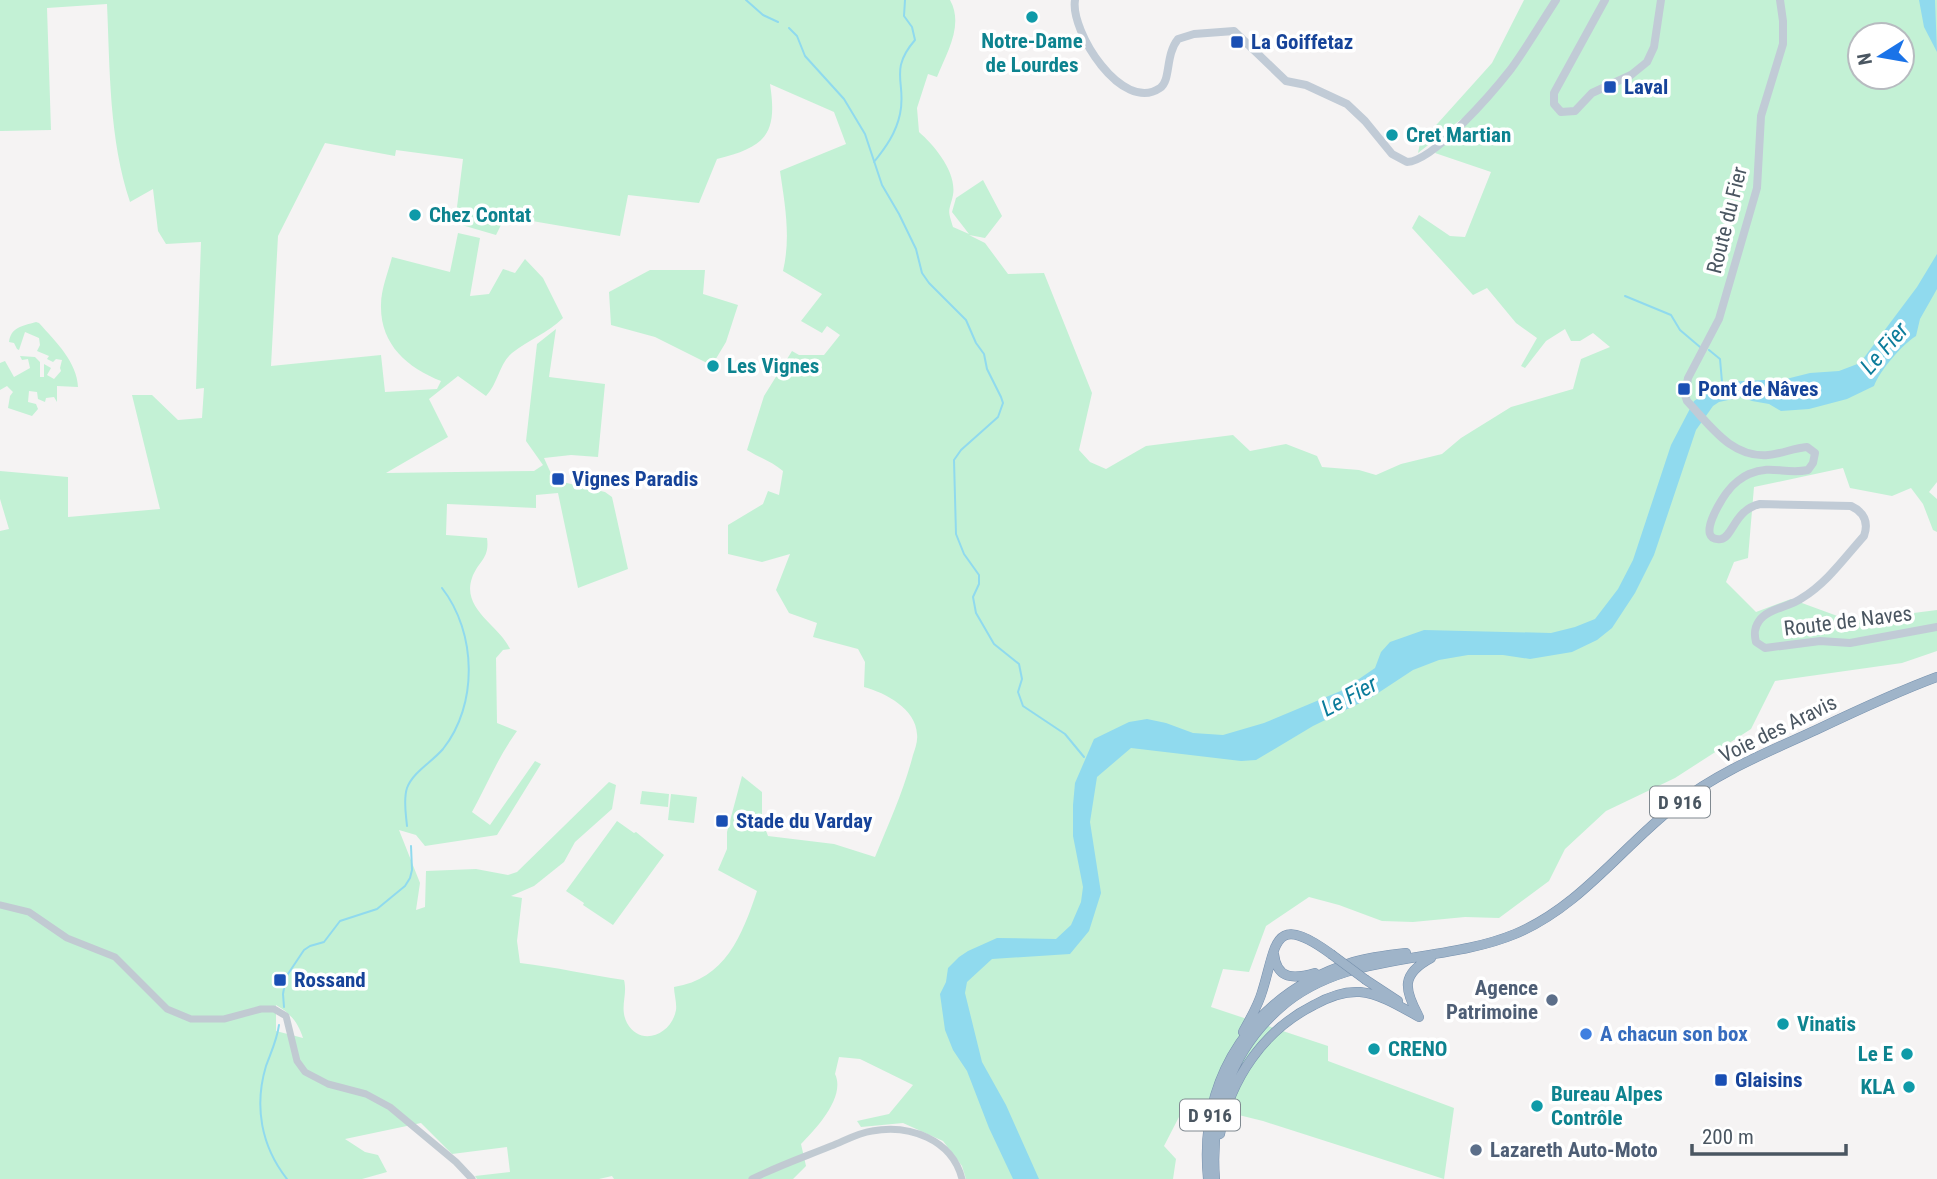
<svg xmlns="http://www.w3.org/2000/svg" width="1937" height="1179" font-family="'Roboto Condensed',sans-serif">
  <rect width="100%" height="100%" fill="#f5f3f3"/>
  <!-- green -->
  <path fill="#c3f1d5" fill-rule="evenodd" d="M0 0H950C964 25 947 52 937 77L928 74 917 108 919 132C934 145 957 172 953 195 949 213 947 208 953 227L969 234 952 212 956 198 983 180 1002 216 985 238 969 235 985 243 1008 274 1044 273 1092 393 1079 450 1090 462 1106 469 1146 446 1233 435 1250 451 1286 444 1317 456 1322 467 1359 470 1376 475 1401 464 1442 454 1461 438 1511 407 1573 389 1581 359 1610 347 1593 333 1580 341H1571L1565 329 1546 341 1525 368 1521 366 1537 338 1516 323 1487 288 1473 295 1412 228 1419 215 1450 236 1465 237 1491 172 1435 153 1469 119 1464 117 1418 153 1420 143 1492 63 1524 0H1937V482L1929 492 1937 499V532L1933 530 1923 504 1911 488 1892 496 1850 488 1843 468 1754 487 1748 558 1734 562 1726 582 1756 612 1791 599 1851 621 1937 610V651L1902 663 1775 681 1751 729 1675 778 1606 811 1565 849 1549 881 1499 918 1465 917 1413 922 1382 921 1339 905 1309 897 1266 926 1249 972 1223 969 1211 1007 1328 1046V1061L1454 1108 1444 1179 1263 1121 1190 1103 1180 1115 1164 1146 1176 1159 1173 1179H966L962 1166 943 1141 903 1123 861 1127 857 1121 889 1114 913 1085 860 1059 839 1057 835 1074C846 1097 816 1129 801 1144L806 1166 793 1179H614L612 1176 599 1179H477L475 1176 510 1172 507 1147 452 1154 421 1123 345 1139 365 1152 378 1155 387 1172 362 1179H0V531L9 529 0 499V471L68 477V517L160 509 132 395H152L178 420 202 418 204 388 196 389 201 242 166 244 158 231 153 189 130 202C109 139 110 70 107 4L47 8 51 130 2 131H0ZM1860 35H1902V77H1860ZM770 84 834 112 846 144 780 171C785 205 791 237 783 271L822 294 801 321 822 333 827 326 840 335 824 355H799L792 351 764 396 747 450C760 458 771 461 783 471L779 495 768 491 763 504 728 525V554L762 562 790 554 776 590 789 613 817 623 813 637 858 649 865 662 864 687C886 693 916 709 917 734 918 741 915 749 913 755 904 790 889 823 875 857L834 844 768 836 762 820V792L742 776 727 832V849L718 870 757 891C742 936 725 979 674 987 674 994 677 1003 676 1010 672 1034 641 1048 627 1023 619 1007 628 996 624 980 589 975 556 967 520 963L517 941 522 898 511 896 534 886 564 862 575 842 612 809 616 785 609 782 517 872 508 875 476 869 426 871 425 907 416 910 420 883 399 830 416 835 425 846 497 835 541 764 535 761 490 825 472 812C487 785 498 757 517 731L497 723 496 658 503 650 510 649C500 626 461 609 472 578 478 561 490 559 487 538L446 535 447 504 536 508V495L558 493 578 588 628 569 612 497 605 492 554 480 544 458 571 455 598 457 605 384 549 377 556 329 537 344 526 441 543 465 534 471 386 473 448 437 429 399 458 376 486 396C498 384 499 364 512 353 528 340 548 333 563 318L543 278 525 259 515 273 503 269 489 294 470 296 480 238 458 233 450 272 392 257C388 273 381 289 381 305 380 344 407 368 441 381L437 389 385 392 381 355 271 366 278 236 325 143 395 156 396 150 463 159 455 223 496 235 507 213 532 221 620 236 628 195 699 203 717 159C765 147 778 135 770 84ZM276 1005C290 1013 298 1022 303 1038L276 1031Z
    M650 270H705L703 294 738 305 726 342 714 362 707 363 655 337 611 325 609 292Z
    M36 322 39 323C56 342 77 362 78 387L57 386V402L54 397 46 398 45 402 38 399 37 392 29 391 28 402 36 404 38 409 32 416 8 408 10 396 13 392 7 386 0 390V363L5 361 14 377 30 368 28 359 22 360 20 356 35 357 40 362V377H44V364L51 368 47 375 54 379 61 371 60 368 62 360 56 359 53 362 47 359 49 356 37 351 40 345 39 338 25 332 19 350 17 349 14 343 9 342C11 327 22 326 36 322Z
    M642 791 669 794 668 807 640 804Z
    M671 794 697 797 694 823 668 820Z
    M617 821 634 833 636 832 664 855 613 925 583 905 584 903 566 891Z"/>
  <!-- water -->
  <path fill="#90daee" d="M1919 0H1935L1937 52 1924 27Z
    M1937 254V289L1920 319 1916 336C1902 345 1880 370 1874 386L1847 399 1809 409 1781 411 1769 404 1752 401 1742 397 1719 402 1713 406 1696 430 1654 555 1635 593 1612 628 1597 640 1572 652 1530 659 1503 655H1468L1439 660 1413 670 1372 697 1313 726 1256 760 1241 761 1131 748 1097 777 1090 822 1101 893 1089 931 1070 954 992 959 967 982 965 993 982 1062 1006 1105 1039 1179H1013L989 1128 967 1071 953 1050 945 1030 940 994 946 982 948 968 959 957 968 951 997 938 1056 939 1071 925 1081 902 1083 887 1073 836V805L1075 783 1094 739 1129 722 1147 719 1166 723 1193 733 1223 735 1264 723 1343 690 1375 668 1381 652 1390 642 1424 630 1551 633 1575 627 1595 619 1618 589 1633 560 1671 445 1694 401 1723 382 1786 379 1810 373 1839 371 1860 363 1917 287Z"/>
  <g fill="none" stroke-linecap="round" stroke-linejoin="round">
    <!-- stream -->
    <path stroke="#90daee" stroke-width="2" d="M746 0 763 15 778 22
      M789 28 797 36 805 56 844 99 865 134 882 185 899 214 916 249 922 273 929 283 966 320 976 343 984 354 987 369 1001 397 1003 403 998 417 961 450 954 460 956 534 964 554 979 575V584L973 597 976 613 994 644 1019 664 1022 679 1018 692 1023 706 1065 734 1084 757
      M874 162C886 147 896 133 900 114 907 83 888 71 915 40L912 27 904 16 905 0
      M1625 296 1671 315 1680 330 1700 347
      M1709 350 1720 359 1722 382
      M407 826C406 814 403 800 407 788 413 772 432 762 443 749 478 705 477 633 442 588
      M284 1007 283 994 286 977 304 950 310 946 324 942 340 921 377 909 405 886 410 878 412 870 411 846
      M279 1025C277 1040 271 1052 266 1066 254 1106 261 1146 287 1179"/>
    <defs>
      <path id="trunk" d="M1274 954C1277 980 1294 979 1315 973
        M1366 980 1398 1001
        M1418 1015C1404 989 1401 974 1431 958
        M1243 1032C1250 1019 1258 1006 1262 992 1277 945 1272 911 1331 954
        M1220 1134C1230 1079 1264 1030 1314 1005 1328 997 1344 991 1360 992 1381 994 1401 1007 1419 1017
        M1208 1179C1198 1076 1254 993 1353 962 1370 957 1388 955 1406 953
        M1215 1179C1210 1114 1230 1052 1280 1008 1345 950 1440 965 1515 934 1580 907 1622 847 1676 805 1718 772 1768 752 1816 730 1856 711 1896 692 1937 677"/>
    </defs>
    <!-- trunk casing -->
    <use href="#trunk" stroke="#7690ad" stroke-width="10"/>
    <!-- tertiary -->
    <path stroke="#c1cad2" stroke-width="7" d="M0 905 29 912 67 938 115 957 167 1009 191 1019H224L261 1009H274L286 1016 297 1061 305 1072 328 1084 366 1094 390 1107 456 1162 472 1179
      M752 1179C778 1166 804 1157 831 1146 844 1141 858 1133 872 1131 909 1124 952 1139 962 1179"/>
    <!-- secondary -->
    <path stroke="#c1cbd6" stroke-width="8" d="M1075 0C1070 31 1122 114 1160 88 1171 81 1165 55 1178 39L1194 34 1234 31 1286 81 1306 85 1347 104 1365 121 1392 154 1407 162C1434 161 1493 92 1511 69 1527 47 1541 23 1556 0
      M1605 0 1554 93V104L1561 112 1575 111 1592 93 1631 75 1647 62 1654 47 1661 0
      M1780 0 1783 21V44L1761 116 1757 188 1719 319 1688 378 1685 395 1687 401C1710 425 1731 458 1768 455 1781 454 1794 448 1807 447L1815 453 1813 463 1808 470C1785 475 1772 464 1749 474 1742 477 1733 484 1728 491 1722 498 1694 542 1721 539 1733 537 1734 510 1760 504L1851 506C1864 512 1869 522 1864 536 1845 557 1827 583 1802 598 1790 607 1768 608 1759 621 1754 628 1754 634 1756 642L1765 648 1820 641 1850 643 1937 627"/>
    <!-- trunk -->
    <use href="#trunk" stroke="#9fb4c9" stroke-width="9"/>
    <defs>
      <path id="trunk-bridge" d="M1331 954 1366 980"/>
    </defs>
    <!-- trunk-bridge casing -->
    <use href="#trunk-bridge" stroke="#7690ad" stroke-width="10" stroke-linecap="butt"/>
    <!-- trunk-bridge -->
    <use href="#trunk-bridge" stroke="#9fb4c9" stroke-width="9"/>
  </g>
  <!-- markers -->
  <g fill="#0f9aa8" stroke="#fff" stroke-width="2.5">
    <circle cx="1032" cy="17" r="7"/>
    <circle cx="1392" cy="135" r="7"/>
    <circle cx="415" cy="215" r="7"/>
    <circle cx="713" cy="366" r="7"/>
    <circle cx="1783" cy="1024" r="7"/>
    <circle cx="1374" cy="1049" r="7"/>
    <circle cx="1907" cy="1054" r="7"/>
    <circle cx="1909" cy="1087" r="7"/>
    <circle cx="1537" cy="1106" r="7"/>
  </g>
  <g fill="#1a4fb4" stroke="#fff" stroke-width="2.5">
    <rect x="1230" y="35" width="14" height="14" rx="3.5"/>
    <rect x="1603" y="80" width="14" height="14" rx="3.5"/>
    <rect x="1677" y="382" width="14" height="14" rx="3.5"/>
    <rect x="551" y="472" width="14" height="14" rx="3.5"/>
    <rect x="715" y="814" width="14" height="14" rx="3.5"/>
    <rect x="273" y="973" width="14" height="14" rx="3.5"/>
    <rect x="1714" y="1073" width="14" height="14" rx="3.5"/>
  </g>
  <g fill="#5c6f8a" stroke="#fff" stroke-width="2.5">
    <circle cx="1552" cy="1000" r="7"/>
    <circle cx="1476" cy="1150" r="7"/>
  </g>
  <circle fill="#3f7fe0" stroke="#fff" stroke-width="2.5" cx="1586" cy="1034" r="7"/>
  <g text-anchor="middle" stroke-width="7" stroke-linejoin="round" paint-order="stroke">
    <!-- shield labels -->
    <g fill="#fff" stroke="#808990" stroke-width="2">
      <rect x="1650" y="786.5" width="60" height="31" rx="5"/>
      <rect x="1180" y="1099.5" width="60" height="31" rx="5"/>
    </g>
    <g font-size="19" font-weight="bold" fill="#4a5661">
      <text x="1680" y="809">D 916</text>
      <text x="1210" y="1122">D 916</text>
    </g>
    <!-- culture labels -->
    <g font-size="21" font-weight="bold" fill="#0d838f" stroke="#fff" text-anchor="start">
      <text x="1032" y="48" text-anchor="middle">Notre-Dame<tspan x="1032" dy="24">de Lourdes</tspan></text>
      <text x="1406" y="142">Cret Martian</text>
      <text x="429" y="222">Chez Contat</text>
      <text x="727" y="373">Les Vignes</text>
      <text x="1797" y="1031">Vinatis</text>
      <text x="1388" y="1056">CRENO</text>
      <text x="1893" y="1061" text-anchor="end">Le E</text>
      <text x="1895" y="1094" text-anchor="end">KLA</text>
      <text x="1551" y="1101">Bureau Alpes<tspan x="1551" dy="24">Contrôle</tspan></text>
    </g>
    <!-- transit labels -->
    <g font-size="21" font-weight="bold" fill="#164399" stroke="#fff" text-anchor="start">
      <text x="1251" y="49">La Goiffetaz</text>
      <text x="1624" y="94">Laval</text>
      <text x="1698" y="396">Pont de Nâves</text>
      <text x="572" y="486">Vignes Paradis</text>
      <text x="736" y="828">Stade du Varday</text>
      <text x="294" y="987">Rossand</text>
      <text x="1735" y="1087">Glaisins</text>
    </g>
    <!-- street labels -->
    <g font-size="21" fill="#4a5661" stroke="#fff">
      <text transform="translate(1727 220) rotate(-76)" y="7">Route du Fier</text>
      <text transform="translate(1848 621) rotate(-7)" y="7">Route de Naves</text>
      <text transform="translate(1778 729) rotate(-26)" y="7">Voie des Aravis</text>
    </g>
    <!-- service labels -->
    <g font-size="21" font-weight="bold" fill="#4e5e75" stroke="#fff" text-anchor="end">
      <text x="1538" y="995">Agence<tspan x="1538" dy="24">Patrimoine</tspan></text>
      <text x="1490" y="1157" text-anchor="start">Lazareth Auto-Moto</text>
    </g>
    <!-- shop labels -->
    <g font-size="21" font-weight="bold" fill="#366cbe" stroke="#fff" text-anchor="start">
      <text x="1600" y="1041">A chacun son box</text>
    </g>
    <!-- water labels -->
    <g font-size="23" font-style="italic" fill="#0c7c9b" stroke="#fff">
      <text transform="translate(1884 348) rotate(-49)" y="8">Le Fier</text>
      <text transform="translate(1349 696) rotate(-28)" y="8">Le Fier</text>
    </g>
  </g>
  <!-- north arrow -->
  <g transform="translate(1881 56) rotate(259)"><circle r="33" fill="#ffffff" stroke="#b7bbc0" stroke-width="2"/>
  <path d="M0-5L12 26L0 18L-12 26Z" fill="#1a73e8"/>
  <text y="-10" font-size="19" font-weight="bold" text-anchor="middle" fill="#4a5661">N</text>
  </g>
  <!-- scale -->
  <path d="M1692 1144v10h154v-10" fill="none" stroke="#4a5661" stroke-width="3.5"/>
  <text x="1702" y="1144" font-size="21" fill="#4a5661" stroke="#ffffff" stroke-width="5" paint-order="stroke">200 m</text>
</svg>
